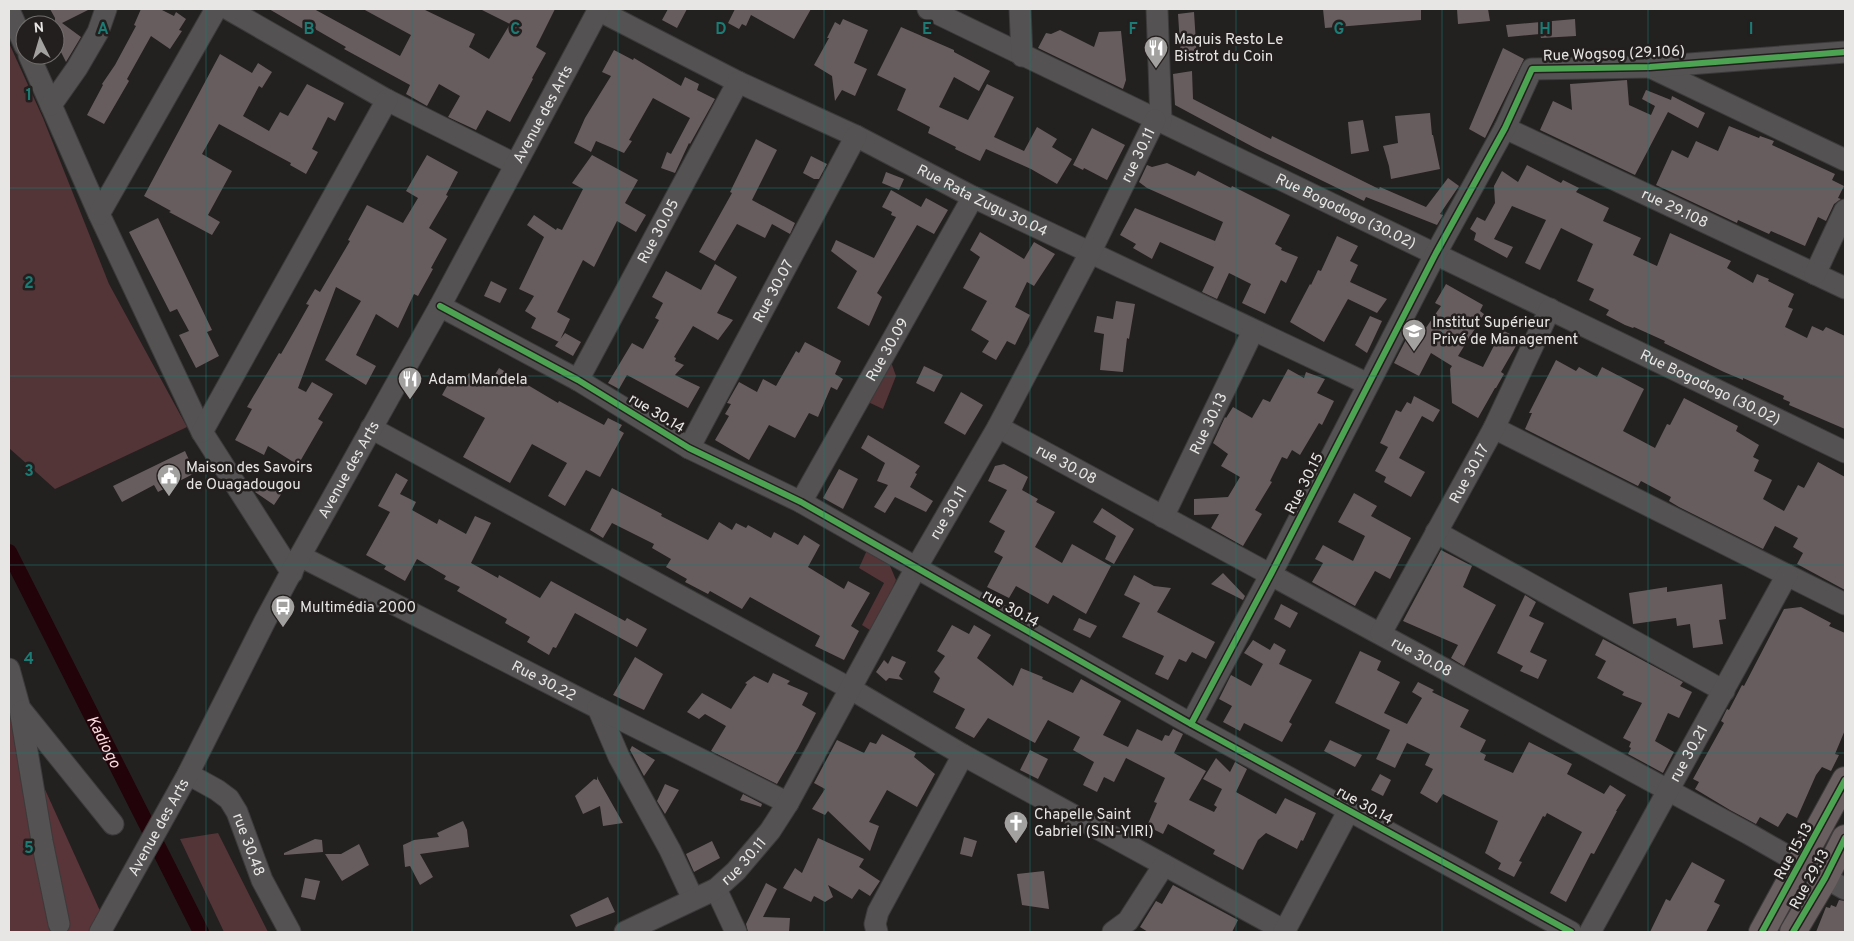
<svg xmlns="http://www.w3.org/2000/svg" width="1854" height="941" font-family="Overpass,sans-serif">
  <rect width="100%" height="100%" fill="#232020"/>
  <!-- green -->
  <path fill="#533437" d="M9 43 43 118 109 284 187 427 55 489 9 448Z
    M891 362 896 376 883 409 868 402Z
    M867 550 888 561 896 580 873 632 862 625 884 583 859 568Z
    M218 833 268 932H224L180 839Z"/>
  <!-- forest -->
  <path fill="#593439" d="M9 710 105 922 114 932H9Z"/>
  <g fill="none" stroke-linecap="round" stroke-linejoin="round">
    <!-- canal -->
    <path stroke="#210309" stroke-width="16" id="s1" d="M9 552 201 932"/>
  </g>
  <!-- building -->
  <path fill="#685d5e" d="M50 9H90L62 23 81 37 66 62 55 40V18Z
    M141 9H160L174 16 176 12 186 19 179 30 182 31 170 49 151 36 127 79 129 81 104 124 87 115 103 85 102 84 115 65 136 26 134 25Z
    M269 9H314L400 56 411 35 363 9H423L475 34 469 47 489 59 510 24 480 9H555L536 47 546 53 532 78 533 79 510 122 487 110 476 130 448 117 460 96 439 84 427 106 406 94 410 85 344 49 346 47 308 25 305 30Z
    M668 9H687L677 28 662 20Z
    M735 9H811L794 39 751 15 746 26 742 24 739 29 728 23Z
    M1323 9H1421V20L1325 28Z
    M1457 9H1488L1490 21 1458 24Z
    M1194 12 1197 59 1181 60 1178 14Z
    M843 19 868 30 854 63 867 69 855 96 842 90 835 101 832 76 814 65 829 38H827L835 22 840 25Z
    M1575 19 1576 36 1541 38 1540 34 1508 37 1506 25Z
    M901 27 954 50V52L990 71 979 91 954 77 939 107 968 120 987 84 1014 97 994 137 1024 151 1037 127 1057 139 1052 147 1072 159 1057 184 1031 169 986 149 980 161 955 149 956 147 928 133 930 127 897 110 906 89 877 75Z
    M1060 30 1094 47 1099 32 1121 31 1126 80 1123 89 1038 48 1046 33 1051 34Z
    M1503 48 1524 59 1485 138 1469 129Z
    M614 50 633 60 634 58 681 86 685 77 699 84 697 90 715 99 690 144 689 143 675 173 661 168 667 152 671 154 690 118 653 98 629 140 632 141 624 153 596 141 591 152 574 143 585 118 611 76 602 72Z
    M220 54 252 73 258 63 272 72 262 88 259 86 243 116 269 131 280 112 288 116 307 84 344 103 335 121 328 117 312 149 318 152 306 174 290 165 291 163 219 124 202 154 232 171 208 215 220 222 212 235 169 212 171 211 144 196Z
    M1192 71 1193 99 1271 139 1272 136 1379 189 1380 187 1426 207 1448 178 1459 186 1440 214 1443 215 1437 225 1366 197 1364 201 1255 148 1175 105 1173 74Z
    M1627 80 1629 105 1651 115 1655 106 1642 99 1646 90 1671 100 1672 96 1705 113 1698 128 1668 112 1635 175 1540 130 1553 101 1572 110 1570 84Z
    M1430 113 1432 135H1433L1440 169 1391 179 1389 166 1383 146 1398 143 1395 116Z
    M1363 120 1369 151 1351 154 1348 122Z
    M1729 126 1759 138 1760 136 1774 141 1772 145 1835 174 1832 180 1844 186 1838 198 1841 199 1834 204 1826 221 1818 217 1805 246 1771 231 1769 234 1738 220 1737 223 1656 185 1672 150 1688 158 1696 141 1718 151Z
    M1092 128 1125 145 1107 180 1084 168 1083 170 1073 165Z
    M756 139 777 150 752 200 795 223 790 234 772 224 765 238 737 224 715 261 699 252 732 193 730 192Z
    M427 155 458 172 446 195 448 196 429 228 447 239 431 268 433 269 418 296 414 294 398 328 376 314 356 355 376 366 366 385 325 360 361 301 336 287 298 388 306 392 312 382 333 394 318 419 323 422 298 465 268 446 264 455 235 440 252 409 247 407 279 353 281 354 296 328 309 305 306 304 315 289 320 292 350 241 348 240 367 205 403 223 418 198 406 191Z
    M592 155 638 180 625 203 646 215 636 232 617 221 594 267 583 260 557 312 570 319 559 342 531 328 536 318 525 311 534 296 519 289 544 237 527 225 534 215 556 230 557 228 562 230 583 189 572 183Z
    M811 156 827 164 819 179H814L803 173Z
    M1167 163 1195 176 1198 171 1231 188 1232 186 1290 215 1275 244 1282 248 1281 250 1298 257 1286 283 1281 280 1265 314 1242 303 1251 284 1229 273 1217 299 1202 292 1214 267 1160 242 1152 259 1133 248 1136 244 1120 235 1135 208 1215 241 1223 222 1147 188 1139 182 1147 165 1152 167Z
    M1527 165 1561 183 1563 180 1579 188 1576 192 1609 208 1603 221 1641 238 1633 255 1657 266 1670 233 1731 261 1727 268 1753 283 1757 274 1769 279 1768 281 1794 294 1788 307 1793 309 1785 327 1807 338 1812 326 1823 331 1826 327 1845 336V429L1789 405 1790 402 1783 399 1784 396 1743 378V380L1724 372 1664 343 1665 341 1634 327 1633 328 1625 325 1606 315 1609 310 1589 300 1594 289 1577 281 1593 244 1561 228 1540 270 1525 263 1546 220 1512 206 1494 239 1513 247 1507 258 1474 240 1476 233 1470 229 1477 217 1485 221 1495 203 1494 186 1502 171 1518 182Z
    M886 172 904 179 899 190 882 183Z
    M891 190 921 207 926 198 948 210 934 234 917 225 877 293 882 297 869 326 837 308 857 271 831 251 836 240 874 258 896 217 891 215 892 212 882 207Z
    M158 218 212 330 207 332 219 356 196 368 179 335 189 331 177 309 170 312 129 232Z
    M980 232 1024 259 1034 242 1055 254 1034 286 1027 282 1015 307 1030 315 1015 345 1007 341 996 360 982 352 989 341 971 330 987 301 963 288 980 257 970 250Z
    M1337 236 1358 246 1350 261 1358 265 1350 282 1387 299 1377 313 1348 299 1324 342 1290 322 1310 284 1311 285 1318 270 1321 271Z
    M715 264 737 277 717 313 733 320 718 340 693 326 674 357 676 358 675 361 684 365 675 375 700 387 688 408 627 375 619 389 608 383 632 343 643 349 659 320 655 318 663 303 652 297 666 271 701 290Z
    M491 281 507 289 500 303 484 296Z
    M1446 284 1483 305 1480 311 1484 314 1458 356 1483 367 1502 330 1520 339 1501 372 1504 374 1496 388H1495L1478 418 1452 403 1450 369 1452 366 1431 353 1419 376 1394 363 1411 330 1421 335 1441 306 1435 303Z
    M1116 301 1135 304 1129 339 1127 338 1123 372 1100 370 1104 334 1094 332 1097 316 1113 319Z
    M1370 316 1382 321 1367 353 1355 345Z
    M565 333 581 342 573 356 555 346Z
    M805 342 841 361 835 374 843 379 837 390 831 387 818 417 809 413 795 438 769 425 749 460 715 440 729 416 725 414 731 404 727 403 739 382 757 392 763 379 776 386 796 351 799 353Z
    M1556 360 1576 371 1579 367 1597 377 1602 367 1644 389 1623 431 1655 448 1667 424 1670 425 1684 398 1738 426 1736 431 1759 445 1753 457 1759 460 1754 471 1772 480 1763 499 1784 511 1798 485 1804 488 1818 462 1845 477V590L1797 564 1803 553 1793 547 1798 538 1775 526 1763 549 1679 507 1669 501 1671 497 1641 481 1638 486 1525 429 1532 413H1529Z
    M924 366 943 375 934 392 916 383Z
    M499 368 558 403 559 401 604 425 608 418 622 425 619 430 624 433 600 477 586 470 565 506 548 496 567 463 532 444 510 483 463 457 485 418 442 395 452 377 463 383 469 373 489 384Z
    M1288 369 1304 378 1306 372 1325 379 1317 393 1334 401 1322 425 1319 423 1300 455 1292 450 1287 459 1282 457 1270 481 1272 482 1255 510 1262 514 1243 546 1211 528 1219 514 1194 515V499L1228 497 1240 477 1221 466 1228 454 1213 443 1225 417 1226 418 1233 407 1252 418 1263 399 1270 402Z
    M961 392 983 405 965 435 944 423Z
    M1414 396 1440 410 1433 422 1422 416 1399 458 1425 472 1411 497 1384 482 1386 477 1375 471 1388 447 1380 443 1396 410 1401 412 1407 402 1411 404Z
    M868 435 920 466 915 473 917 474 910 487 933 501 926 512 895 497 885 513 874 507 888 485 877 481 885 463 861 448Z
    M185 451 195 473 158 492 154 485 122 502 113 486Z
    M1004 464 1028 477 1022 490 1038 499 1036 502 1055 512 1035 547 1062 563 1072 544 1111 566 1086 614 1053 595 1048 604 1016 586 1009 598 987 587 1003 557 994 552 1005 531 989 522 1007 490 988 481 995 466Z
    M839 469 858 479 843 509 823 498Z
    M396 473 408 480 400 494 416 502 412 510 437 524 439 519 466 534 475 516 491 523 471 563 498 578 499 575 540 598 551 581 625 621 627 618 647 629 637 647 575 613 556 648 553 647 549 655 527 642 530 637 505 623 507 619 457 591 460 587 444 579 446 576 417 559 405 581 384 569 386 566 366 555 390 512 378 506Z
    M263 479 284 490 274 505 255 492Z
    M612 488 662 514 661 516 708 540 719 522 732 530 736 523 746 528 748 525 771 538 774 532 798 545 804 535 820 545 808 567 844 589 848 581 870 593 851 626 859 631 844 660 815 646 820 636 750 597 742 609 710 591 708 594 685 582 687 579 666 567 671 559 652 548 654 544 612 523 603 538 590 530Z
    M1354 493 1377 506 1371 516 1411 538 1390 579 1375 571 1355 606 1312 582 1323 563 1315 559 1323 545 1353 561 1365 536 1338 522Z
    M1102 508 1134 529 1114 564 1105 559 1116 536 1093 522Z
    M1441 550 1472 566 1463 587 1496 605 1464 666 1451 658 1458 645 1403 621Z
    M1223 573 1245 596 1243 600 1211 584Z
    M1134 575 1154 586 1171 588 1157 612 1215 642 1206 659 1192 652 1186 662 1179 659 1168 680 1155 674 1164 656 1122 637 1140 603 1124 595Z
    M1722 584 1726 619 1719 620 1723 644 1693 648 1690 624 1677 626 1676 618 1633 624 1629 593 1667 587V592Z
    M1525 595 1536 602 1529 616 1544 623 1530 652 1547 660 1538 679 1520 671 1523 666 1497 653Z
    M1281 604 1298 613 1290 628 1274 619Z
    M1801 607 1831 623 1829 626 1845 633V730L1835 754 1839 755 1831 771 1822 767 1816 775 1797 818 1787 813 1778 827 1760 817 1756 824 1730 810 1695 789 1699 782 1693 779 1724 723 1721 721 1727 709 1729 710 1742 685 1744 686 1784 609Z
    M1079 618 1097 626 1090 638 1073 630Z
    M952 625 969 634 974 625 991 635 977 658 1013 686 1021 668 1043 677 1042 679 1073 693 1081 679 1121 701 1103 735 1128 747 1137 729 1162 741 1165 735 1169 736 1173 729 1183 734 1174 753 1206 771 1189 800 1214 812 1217 807 1214 805 1222 789 1203 779 1216 758 1230 772 1235 762 1247 769 1236 792 1276 814 1285 798 1316 813 1303 841 1301 840 1297 849 1266 833 1258 840 1243 870 1213 854 1215 850 1168 824 1163 834 1147 826 1157 803 1154 802 1165 778 1126 758 1114 782 1104 777 1097 792 1083 785 1094 762 1073 750 1080 737 1048 720 1035 743 988 718 974 738 955 728 965 709 933 692 940 678 934 672 945 656 937 651Z
    M1603 639 1683 682 1680 686 1692 692 1679 718 1668 713 1655 741 1674 752 1663 773 1628 754 1631 748 1629 747 1631 742 1623 738 1642 703 1622 695 1624 692 1597 678 1606 661 1595 655Z
    M1253 640 1270 650 1274 643 1286 650 1279 664 1312 680 1289 722 1292 724 1282 742 1244 723 1240 731 1223 722 1232 706 1219 699 1231 675 1251 686 1263 664 1244 653Z
    M1360 651 1381 661 1377 670 1400 682 1384 713 1407 724 1422 698 1412 692 1418 682 1434 690 1432 692 1469 710 1460 727 1486 740 1480 752 1486 755 1484 760 1513 773 1529 742 1572 764 1567 774 1604 794 1610 785 1626 795 1616 811H1617L1594 854 1591 853 1566 902 1550 893 1582 832 1547 813 1545 817 1543 816 1519 861 1522 862 1514 877 1498 869 1501 863 1485 853 1498 821 1443 794 1437 803 1420 793 1433 769 1425 765 1430 754 1407 743 1395 768 1376 759 1390 730 1335 703Z
    M892 656 906 662 899 676 903 680 889 678 886 681 876 672 884 660 888 664Z
    M635 657 663 674 644 710 613 695Z
    M773 673 790 681 787 684 808 693 802 705 816 713 798 748 777 784 711 751 726 726 705 714 699 719 687 712 702 693 731 709 747 684 745 683 754 676 768 683Z
    M882 734 916 753 914 757 935 774 917 807 887 790 869 822 879 826 870 851 828 811 825 815 812 809 825 789 814 783 837 740 864 753 870 742 876 744Z
    M1330 740 1362 755 1355 767 1324 751Z
    M632 746 655 760 644 776 630 750Z
    M1030 750 1048 759 1038 779 1020 770Z
    M1380 774 1391 780 1383 796 1371 790Z
    M597 776 598 779 623 823 603 826 600 806 583 814 575 796 594 779 597 780Z
    M665 784 679 790 665 814 657 801Z
    M743 794 762 804 761 807 740 800Z
    M463 821 467 830 469 847 420 854 433 877 420 885 410 866 405 867 403 845 414 840 439 837 437 833Z
    M964 837 977 841 972 857 960 854Z
    M818 838 864 859 859 867 880 881 870 896 859 889 852 899 828 885 833 897 825 902 814 896 811 902 783 888 795 868 802 873Z
    M315 839 322 840 323 852 284 855V853Z
    M712 841 720 858 694 872 686 854Z
    M359 844 369 865 342 881 325 854H341Z
    M1692 862 1725 880 1714 902 1720 905 1706 932H1650L1666 899 1670 901Z
    M1044 871 1049 909 1022 905 1017 874Z
    M305 878 320 881 315 900 301 897Z
    M766 883 777 889 763 917 790 918 789 932H758L755 931 754 932H748L746 924Z
    M1173 885 1238 920 1232 932H1148L1140 927 1156 901 1162 904Z
    M608 897 615 912 576 927 570 915Z
    M1839 900 1845 901V932H1816L1826 907 1830 908 1831 905 1836 907Z"/>
  <g fill="none" stroke-linecap="round" stroke-linejoin="round">
    <defs>
      <g id="minor">
        <path d="M228 9 387 100 515 164"/>
        <path id="s2" d="M928 9 1845 452"/>
        <path d="M1020 9 1022 56"/>
        <path d="M1157 9 1161 121"/>
        <path d="M9 10 25 46"/>
        <path id="s3" d="M598 10 738 82 856 136 973 197 1368 384"/>
        <path d="M29 55 99 214 202 432 292 573"/>
        <path d="M1652 68 1845 160"/>
        <path d="M51 105 77 68 98 32 106 9"/>
        <path id="s4" d="M1505 128 1845 288"/>
        <path d="M99 214 216 9"/>
        <path d="M1815 274 1845 210"/>
        <path d="M440 306 578 380 689 448 801 502 1191 724 1571 932"/>
        <path id="s5" d="M578 380 738 82"/>
        <path id="s6" d="M998 427 1749 834 1845 889"/>
        <path d="M371 428 851 689 963 755 1285 931"/>
        <path d="M1494 428 1845 604"/>
        <path d="M202 432 387 100"/>
        <path id="s7" d="M689 448 856 136"/>
        <path id="s8" d="M801 502 973 197"/>
        <path id="s9" d="M1163 517 1253 331"/>
        <path d="M1436 532 1724 691"/>
        <path id="s10" d="M300 556 598 708 619 757 670 850 693 899"/>
        <path id="s11" d="M1381 633 1494 428 1550 309"/>
        <path d="M9 669 20 709 42 841 59 924"/>
        <path d="M598 708 788 803"/>
        <path d="M22 711 113 824"/>
        <path d="M1191 724 1271 574 1436 253 1505 128 1532 69 1650 67 1845 52"/>
        <path id="s12" d="M188 774 217 790 229 799 237 812 262 880 290 932"/>
        <path d="M716 889 736 932"/>
        <path id="s13" d="M100 932 188 774 265 621 300 556 440 306 599 9"/>
        <path id="s14" d="M625 932 716 889 736 871 770 831 788 803 916 568 998 427 1090 253 1155 120"/>
        <path d="M877 932 875 924 878 912 963 755"/>
        <path d="M1113 932 1128 921 1164 865"/>
        <path d="M1284 932 1349 810"/>
        <path id="s15" d="M1590 932 1787 575"/>
      </g>
      <path id="major" d="M1762 932 1845 780
        M1793 932 1825 878 1845 838"/>
    </defs>
    <!-- minor casing -->
    <use href="#minor" stroke="#3c3a3a" stroke-width="23"/>
    <!-- major casing -->
    <use href="#major" stroke="#3c3a3a" stroke-width="28"/>
    <!-- minor -->
    <use href="#minor" stroke="#545252" stroke-width="21"/>
    <!-- major -->
    <use href="#major" stroke="#695e60" stroke-width="26"/>
    <defs>
      <path id="cycleway" d="M440 306 578 380 689 448 801 502 1191 724 1571 932
        M1191 724 1271 574 1436 253 1505 128 1532 69 1650 67 1845 52
        M1762 932 1845 780
        M1793 932 1825 878 1845 838"/>
    </defs>
    <!-- cycleway casing -->
    <use href="#cycleway" stroke="#241f1f" stroke-width="9"/>
    <!-- cycleway -->
    <use href="#cycleway" stroke="#4ca352" stroke-width="6"/>
  </g>
  <!-- grid -->
  <path fill="none" stroke="#1a7c74" stroke-width="1" stroke-opacity="0.55" d="M206 9V932M412 9V932M618 9V932M824 9V932M1030 9V932M1236 9V932M1442 9V932M1648 9V932M9 188H1845M9 376H1845M9 565H1845M9 753H1845"/>
  <!-- icons -->
  <defs>
    <symbol id="restaurant-pin" viewBox="-11 -11 22 30"><path d="M0 17L-7.5 6A9.5 9.5 0 1 1 7.5 6Z" fill="#a3a0a0" stroke="#241f1f"/><path d="M-5-6h1v4h1v-4h1v4h1v-4h1v5L-1.5 .5V6h-2V.5L-5-1ZM5-6V6H3V1.5H1.5Q1.5-4 5-6Z" fill="#fff"/></symbol>
    <symbol id="university-pin" viewBox="-11 -11 22 30"><path d="M0 17L-7.5 6A9.5 9.5 0 1 1 7.5 6Z" fill="#a3a0a0" stroke="#241f1f"/><path d="M0-5L7-2L0 1L-7-2ZM-4 1L0 2.5L4 1V4Q0 6-4 4Z" fill="#fff"/></symbol>
    <symbol id="civic-pin" viewBox="-11 -11 22 30"><path d="M0 17L-7.5 6A9.5 9.5 0 1 1 7.5 6Z" fill="#a3a0a0" stroke="#241f1f"/><path d="M-.6-6.5H3V-4.5H.6V-3L4-1V1h2V6H-6V1h2V-1L-.6-3ZM-1.2 2.5V6h2.4V2.5Z" fill="#fff"/></symbol>
    <symbol id="bus-pin" viewBox="-11 -11 22 30"><path d="M0 17L-7.5 6A9.5 9.5 0 1 1 7.5 6Z" fill="#a3a0a0" stroke="#241f1f"/><path d="M-5-6H5V4H4V6H2V4H-2V6H-4V4H-5ZM-3.5-4V0h7V-4ZM-3.5 1.2v1.5H-2V1.2ZM2 1.2v1.5H3.5V1.2Z" fill="#fff"/></symbol>
    <symbol id="church-pin" viewBox="-11 -11 22 30"><path d="M0 17L-7.5 6A9.5 9.5 0 1 1 7.5 6Z" fill="#a3a0a0" stroke="#241f1f"/><path d="M-1.2-6h2.4v3.5h3.3v2.4h-3.3V6h-2.4V-.1h-3.3v-2.4h3.3Z" fill="#fff"/></symbol>
  </defs>
  <g fill-rule="evenodd">
    <use href="#restaurant-pin" x="1142" y="34" width="28" height="38"/>
    <use href="#university-pin" x="1400" y="317" width="28" height="38"/>
    <use href="#restaurant-pin" x="396" y="365" width="28" height="38"/>
    <use href="#civic-pin" x="155" y="462" width="28" height="38"/>
    <use href="#bus-pin" x="269" y="593" width="28" height="38"/>
    <use href="#church-pin" x="1002" y="809" width="28" height="38"/>
  </g>
  <g text-anchor="middle" stroke-width="5" stroke-linejoin="round" paint-order="stroke">
    <!-- poi labels -->
    <g font-size="15" fill="#e8e5e5" stroke="#241f1f" text-anchor="start">
      <text x="1174" y="44">Maquis Resto Le<tspan x="1174" dy="17">Bistrot du Coin</tspan></text>
      <text x="1432" y="327">Institut Supérieur<tspan x="1432" dy="17">Privé de Management</tspan></text>
      <text x="428" y="384">Adam Mandela</text>
      <text x="186" y="472">Maison des Savoirs<tspan x="186" dy="17">de Ouagadougou</tspan></text>
      <text x="300" y="612">Multimédia 2000</text>
      <text x="1034" y="819">Chapelle Saint<tspan x="1034" dy="17">Gabriel (SIN-YIRI)</tspan></text>
    </g>
    <!-- street labels -->
    <g font-size="15" fill="#e8e5e5" stroke="#241f1f">
      <text transform="translate(1614 53) rotate(-2)" y="5">Rue Wogsog (29.106)</text>
      <text dy="5" stroke="none"><textPath href="#s13" startOffset="930">Avenue des Arts</textPath></text>
      <text dy="5" stroke="none"><textPath href="#s14" startOffset="950">rue 30.11</textPath></text>
      <text dy="5" stroke="none"><textPath href="#s3" startOffset="429">Rue Rata Zugu 30.04</textPath></text>
      <text dy="5" stroke="none"><textPath href="#s4" startOffset="188">rue 29.108</textPath></text>
      <text dy="5" stroke="none"><textPath href="#s2" startOffset="464">Rue Bogodogo (30.02)</textPath></text>
      <text dy="5" stroke="none"><textPath href="#s5" startOffset="169">Rue 30.05</textPath></text>
      <text dy="5" stroke="none"><textPath href="#s7" startOffset="178">Rue 30.07</textPath></text>
      <text dy="5" stroke="none"><textPath href="#s8" startOffset="175">Rue 30.09</textPath></text>
      <text dy="5" stroke="none"><textPath href="#s2" startOffset="869">Rue Bogodogo (30.02)</textPath></text>
      <text transform="translate(657 413) rotate(31)" y="5">rue 30.14</text>
      <text dy="5" stroke="none"><textPath href="#s9" startOffset="104">Rue 30.13</textPath></text>
      <text dy="5" stroke="none"><textPath href="#s6" startOffset="78">rue 30.08</textPath></text>
      <text dy="5" stroke="none"><textPath href="#s13" startOffset="525">Avenue des Arts</textPath></text>
      <text dy="5" stroke="none"><textPath href="#s11" startOffset="182">Rue 30.17</textPath></text>
      <text transform="translate(1304 483) rotate(-63)" y="5">Rue 30.15</text>
      <text dy="5" stroke="none"><textPath href="#s14" startOffset="545">rue 30.11</textPath></text>
      <text transform="translate(1011 608) rotate(29)" y="5">rue 30.14</text>
      <text dy="5" stroke="none"><textPath href="#s6" startOffset="482">rue 30.08</textPath></text>
      <text dy="5" stroke="none"><textPath href="#s10" startOffset="274">Rue 30.22</textPath></text>
      <text dy="5" stroke="none"><textPath href="#s15" startOffset="204">rue 30.21</textPath></text>
      <text transform="translate(1365 805) rotate(29)" y="5">rue 30.14</text>
      <text dy="5" stroke="none"><textPath href="#s13" startOffset="120">Avenue des Arts</textPath></text>
      <text dy="5" stroke="none"><textPath href="#s12" startOffset="98">rue 30.48</textPath></text>
      <text transform="translate(1793 851) rotate(-61)" y="5">Rue 15.13</text>
      <text dy="5" stroke="none"><textPath href="#s14" startOffset="140">rue 30.11</textPath></text>
      <text transform="translate(1809 879) rotate(-61)" y="5">Rue 29.13</text>
    </g>
    <!-- water labels -->
    <g font-size="16" font-style="italic" fill="#fbdadd" stroke="#241f1f">
      <text dy="6" stroke="none"><textPath href="#s1" startOffset="212">Kadiogo</textPath></text>
    </g>
  </g>
  <g font-size="16" text-anchor="middle" font-weight="bold" fill="#1a7c74" stroke="#241f1f" stroke-width="5" stroke-linejoin="round" paint-order="stroke">
    <text x="103" y="34">A</text>
    <text x="309" y="34">B</text>
    <text x="515" y="34">C</text>
    <text x="721" y="34">D</text>
    <text x="927" y="34">E</text>
    <text x="1133" y="34">F</text>
    <text x="1339" y="34">G</text>
    <text x="1545" y="34">H</text>
    <text x="1751" y="34">I</text>
    <text x="29" y="100">1</text>
    <text x="29" y="288">2</text>
    <text x="29" y="476">3</text>
    <text x="29" y="664">4</text>
    <text x="29" y="853">5</text>
  </g>
  <!-- border -->
  <rect width="1854" height="941" fill="none" stroke="#e8e5e5" stroke-width="20"/>
  <!-- north arrow -->
  <g transform="translate(40 40) rotate(355)"><circle r="24" fill="#241f1f" stroke="#726e6e"/>
  <path d="M0-4L9 19L0 12L-9 19Z" fill="#a3a0a0"/>
  <text y="-8" font-size="14" font-weight="bold" text-anchor="middle" fill="#e8e5e5">N</text>
  </g>
</svg>
